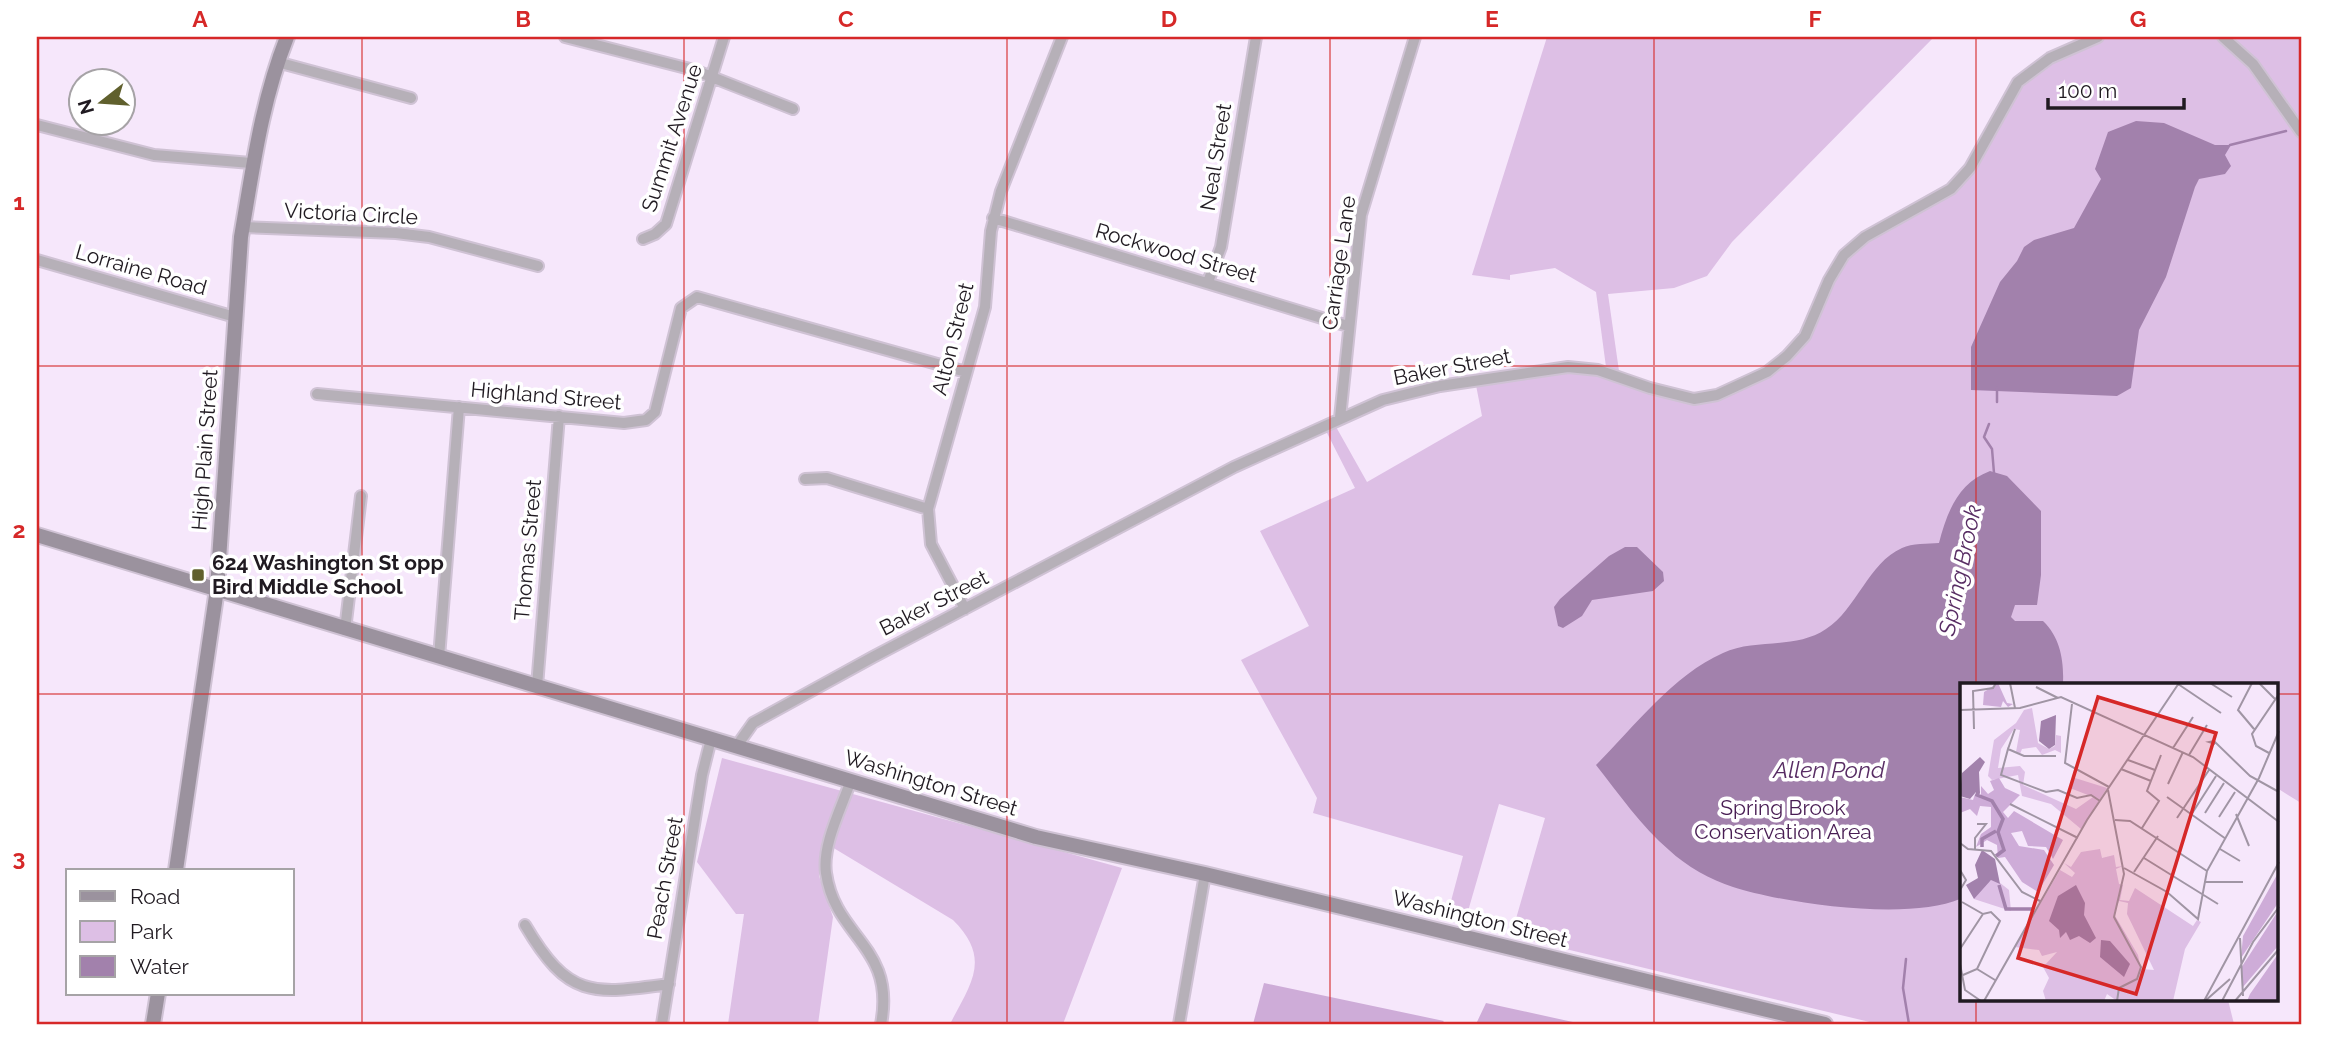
<svg xmlns="http://www.w3.org/2000/svg" width="2338" height="1061" font-family="Raleway,sans-serif">
  <rect width="100%" height="100%" fill="#f6e7fb"/>
  <!-- green -->
  <path fill="#ddbfe5" d="M1547 37H1934L1732 242 1707 276 1674 288 1608 294 1619 371 1606 367 1596 292 1555 268 1510 275V280L1472 275Z
    M2098 37H2301V803L2277 788V685H1962V1000H2228L2234 1024H1878L1511 936 1545 818 1499 804 1464 925 1446 920 1463 856 1313 813 1317 798 1241 660 1309 626 1260 531 1355 488 1325 429 1335 425 1367 482 1482 416 1475 380 1568 367 1682 397 1737 386 1796 346 1844 255 1951 189 2018 82Z
    M722 758 1122 868 1063 1024H950C971 983 992 959 953 920L822 841 819 876 833 917 818 1024H728L744 914H736L697 862Z"/>
  <!-- forest -->
  <path fill="#ceacd8" d="M1264 983 1444 1021 1441 1024H1253Z
    M1486 1003 1582 1024H1476Z"/>
  <!-- water -->
  <path fill="#a281ac" d="M2136 121 2164 123 2215 145H2231L2225 155 2231 166 2225 174 2199 179 2195 187 2166 277 2139 330 2131 388 2117 396 1971 390V347L2000 282 2017 261 2024 247 2034 240 2074 228 2101 179 2095 169 2108 132Z
    M1990 471 2007 476 2041 511V575L2037 605H2015L2011 617 2015 621H2043C2060 637 2064 660 2063 683L1962 685 1960 899C1909 921 1786 904 1733 887 1711 880 1686 866 1669 850 1641 826 1619 794 1596 765 1634 727 1673 675 1723 653 1755 638 1795 650 1826 629 1857 609 1868 563 1902 548 1912 543 1928 544 1939 543 1947 512 1958 483 1990 471Z
    M1625 547H1637L1663 572 1664 581 1653 591 1592 600 1582 616 1563 628 1558 626 1554 607 1560 599 1609 556Z"/>
  <g fill="none" stroke-linecap="round" stroke-linejoin="round">
    <!-- stream -->
    <path stroke="#a281ac" stroke-width="2.5" d="M2230 145 2286 131
      M1997 402V388
      M1989 424 1984 437 1992 449 1994 473
      M1906 959 1903 988 1909 1024"/>
    <defs>
      <path id="minor" d="M565 37 694 70 793 109
        M2223 37 2253 64 2301 132
        M277 62 411 98
        M37 125 154 155 251 163
        M993 218 1348 326
        M242 227 396 233 429 237 538 266
        M643 239 655 234 666 224 724 37
        M37 260 235 317
        M1208 282 1221 247 1256 37
        M317 394 624 423 646 420 655 412 681 308 697 297 966 372
        M1340 418 1361 215 1415 37
        M805 479 827 478 928 509
        M965 609 931 544 928 509 985 307 991 231 1001 191 1062 37
        M345 630 361 496
        M439 657 459 407
        M537 686 559 416
        M736 747 753 723 873 657 1234 467 1383 400 1440 386 1568 367 1598 370 1650 388 1694 399 1717 395 1767 372 1787 356 1805 336 1829 280 1844 255 1865 237 1951 189 1970 168 2018 82 2050 58 2098 37
        M851 780C842 807 822 844 826 873 835 938 896 946 881 1024
        M525 925C568 998 591 995 669 984
        M662 1024 702 775 711 739
        M1179 1024 1205 874"/>
      <path id="secondary" d="M37 535 1036 837 1205 874 1825 1024
        M176 870 217 589 241 237C253 168 261 103 287 37
        M153 1024 158 993"/>
    </defs>
    <!-- minor casing -->
    <use href="#minor" stroke="#cfc2d4" stroke-width="14"/>
    <!-- secondary casing -->
    <use href="#secondary" stroke="#cfc2d4" stroke-width="18"/>
    <!-- minor -->
    <use href="#minor" stroke="#b6b0b8" stroke-width="10"/>
    <!-- secondary -->
    <use href="#secondary" stroke="#9b929e" stroke-width="14"/>
  </g>
  <!-- grid -->
  <path fill="none" stroke="#d62828" stroke-width="2" stroke-opacity="0.55" d="M362 37V1024M684 37V1024M1007 37V1024M1330 37V1024M1654 37V1024M1976 37V685M37 366H2301M37 694H1962M2277 694H2301M1976 1000V1024"/>
  <!-- markers -->
  <rect fill="#60602d" stroke="#fff" stroke-width="2.5" x="191" y="568" width="14" height="14" rx="3.5"/>
  <g text-anchor="middle" stroke-width="7" stroke-linejoin="round" paint-order="stroke">
    <!-- street labels -->
    <g font-size="21" fill="#201a21" stroke="#fff">
      <text transform="translate(672 138) rotate(-72)" y="7">Summit Avenue</text>
      <text transform="translate(1216 157) rotate(-81)" y="7">Neal Street</text>
      <text transform="translate(351 214) rotate(3)" y="7">Victoria Circle</text>
      <text transform="translate(1176 253) rotate(16)" y="7">Rockwood Street</text>
      <text transform="translate(1339 263) rotate(-82)" y="7">Carriage Lane</text>
      <text transform="translate(141 270) rotate(16)" y="7">Lorraine Road</text>
      <text transform="translate(953 339) rotate(-76)" y="7">Alton Street</text>
      <text transform="translate(1452 367) rotate(-11)" y="7">Baker Street</text>
      <text transform="translate(546 396) rotate(5)" y="7">Highland Street</text>
      <text transform="translate(205 450) rotate(-86)" y="7">High Plain Street</text>
      <text transform="translate(528 550) rotate(-85)" y="7">Thomas Street</text>
      <text transform="translate(934 603) rotate(-27)" y="7">Baker Street</text>
      <text transform="translate(931 783) rotate(17)" y="7">Washington Street</text>
      <text transform="translate(665 878) rotate(-80)" y="7">Peach Street</text>
      <text transform="translate(1480 919) rotate(14)" y="7">Washington Street</text>
    </g>
    <!-- poi labels -->
    <g font-size="21" font-weight="bold" fill="#201a21" stroke="#fff" text-anchor="start">
      <text x="212" y="570">624 Washington St opp<tspan x="212" dy="24">Bird Middle School</tspan></text>
    </g>
    <!-- park labels -->
    <g font-size="21" fill="#481d53" stroke="#fff">
      <text x="1783" y="815">Spring Brook<tspan x="1783" dy="24">Conservation Area</tspan></text>
    </g>
    <!-- water labels -->
    <g font-size="23" font-style="italic" fill="#582d64" stroke="#fff">
      <text transform="translate(1960 570) rotate(-78)" y="8">Spring Brook</text>
      <text x="1829" y="778">Allen Pond</text>
    </g>
  </g>
  <!-- overview -->
  <g transform="translate(1960 683)">
    <rect width="318" height="318" fill="#f6e7fb"/>
    <path d="M72 25 78 60 89 66 95 63 96 52 101 53V70L95 67 82 72 76 64 62 66 60 71 56 69 60 47 54 46 41 66 38 85 60 83 65 89 63 102 116 126 133 114 110 105 115 95 147 105 121 146 91 121 62 113 58 92 32 97 28 93 34 57 56 40 64 27ZM140 166 142 175 154 172 156 184 163 183 156 186 159 201 163 202 160 217 169 218 175 205 233 243 237 237 241 239 225 266 213 318H157L147 311 144 318H86L83 308 89 295 83 284 97 269 82 273 79 267 55 264 100 187 112 194 115 190 104 180 111 184 121 169ZM159 218 168 220 167 231 194 287 181 286 178 272 154 231ZM34 195 49 207 51 228 14 216 17 207Z" fill="#ddbfe5" fill-rule="evenodd"/>
    <path d="M38 0 47 20 53 21 48 24 43 18 41 24 23 22 24 9ZM39 95 45 105 60 112 43 129 48 135 54 128 103 157 93 176 86 164 68 163 62 148 51 150 59 163 84 167 94 182 78 209 62 199 45 174 38 175 37 162 27 157 16 164 21 151 31 144V124L20 123 17 133 10 126 0 130V114L13 117 15 111 21 112V103L28 111 34 107 30 98ZM318 190V220L281 275 283 253ZM318 228V263L283 304 281 285ZM318 271V318H287L290 311Z" fill="#ceacd8"/>
    <path d="M96 32 95 62 89 66 79 58 81 38ZM20 74 25 79 19 89 20 111 16 109 10 116 0 113 2 90ZM22 167 35 176 40 201 31 197 14 216 6 202 18 195 15 182ZM116 202 125 220 124 232 136 255 130 260 119 253 110 257 106 249 100 255 99 247 89 238 98 213ZM141 257 150 258 170 281 164 294 140 274Z" fill="#a281ac"/>
    <path fill="none" stroke="#a281ac" stroke-width="3.5" d="M18 108 17 112 32 118 43 136 38 149 44 167 36 173M22 164V156L36 148M39 202 46 226H72"/>
    <path fill="none" stroke="#a095a4" stroke-width="2" d="M50 0 55 25M250 0 272 14M292 0 278 27 294 46M299 0 315 16M218 1 261 30M76 4 98 15M112 21 105 80 149 104M0 27 60 25 101 14 233 74 319 139M14 46 13 8 33 5 36 0M255 61 249 59 254 58 290 93 319 109M213 65 233 34M48 66 55 46M309 70 296 63 292 51 319 11M229 72 247 42M96 73H64L48 66 41 92 86 109 98 107 117 115 131 112 140 118M168 77 195 87M161 86 191 98M208 101 223 69M148 107 164 191 154 234 181 284 177 296 159 305 157 318M207 114 266 156M50 121 118 155M245 130 264 100M276 131 289 163M231 132 256 93M259 134 275 109M217 135 249 87M155 137 170 138 247 188M182 145 199 118 187 108 201 72M0 160 8 166 31 168 62 209 80 218M15 166V155L26 141H17M260 166 280 178M184 175 258 221M164 185 207 209 238 236 247 188 299 95 319 48M0 187 6 197 0 207M174 189 198 153M244 199H283M2 219 23 231 31 229 40 238 17 286 3 292M280 255 283 313M0 266 23 231M0 281 5 307 21 318M17 286 35 297M24 318 127 137 219 0M244 318 319 179M245 318 270 296M262 318 293 259 319 224M275 318 319 266"/>
    <path fill="#d62828" fill-opacity="0.15" stroke="#d62828" stroke-width="3.5" d="M138 14 256 50 176 311 58 275Z"/>
    <rect width="318" height="318" fill="none" stroke="#201a21" stroke-width="3.5"/>
  </g>
  <!-- border -->
  <rect width="2338" height="1061" fill="none" stroke="#ffffff" stroke-width="77"/>
  <!-- legend -->
  <rect x="66" y="869" width="228" height="126" fill="#ffffff" stroke="#a6a3a6" stroke-width="2"/>
  <rect x="80" y="891" width="35" height="10" fill="#9b929e" stroke="#a6a3a6" stroke-width="2"/>
  <text x="130" y="904" font-size="21" fill="#201a21">Road</text>
  <rect x="80" y="921" width="35" height="21" fill="#ddbfe5" stroke="#a6a3a6" stroke-width="2"/>
  <text x="130" y="939" font-size="21" fill="#201a21">Park</text>
  <rect x="80" y="956" width="35" height="21" fill="#a281ac" stroke="#a6a3a6" stroke-width="2"/>
  <text x="130" y="974" font-size="21" fill="#201a21">Water</text>
  <!-- north arrow -->
  <g transform="translate(102 102) rotate(253)"><circle r="33" fill="#ffffff" stroke="#a6a3a6" stroke-width="2"/>
  <path d="M0-5L12 26L0 18L-12 26Z" fill="#60602d"/>
  <text y="-10" font-size="19" font-weight="bold" text-anchor="middle" fill="#201a21">N</text>
  </g>
  <!-- scale -->
  <path d="M2048 98v10h136v-10" fill="none" stroke="#201a21" stroke-width="3.5"/>
  <text x="2058" y="98" font-size="21" fill="#201a21" stroke="#ffffff" stroke-width="5" paint-order="stroke">100 m</text>
  <rect x="38" y="38" width="2262" height="985" fill="none" stroke="#d62828" stroke-width="2.5"/>
  <g font-size="23" text-anchor="middle" font-weight="bold" fill="#d62828">
    <text x="200" y="27">A</text>
    <text x="523" y="27">B</text>
    <text x="846" y="27">C</text>
    <text x="1169" y="27">D</text>
    <text x="1492" y="27">E</text>
    <text x="1815" y="27">F</text>
    <text x="2138" y="27">G</text>
    <text x="19" y="210">1</text>
    <text x="19" y="538">2</text>
    <text x="19" y="866">3</text>
  </g>
</svg>
